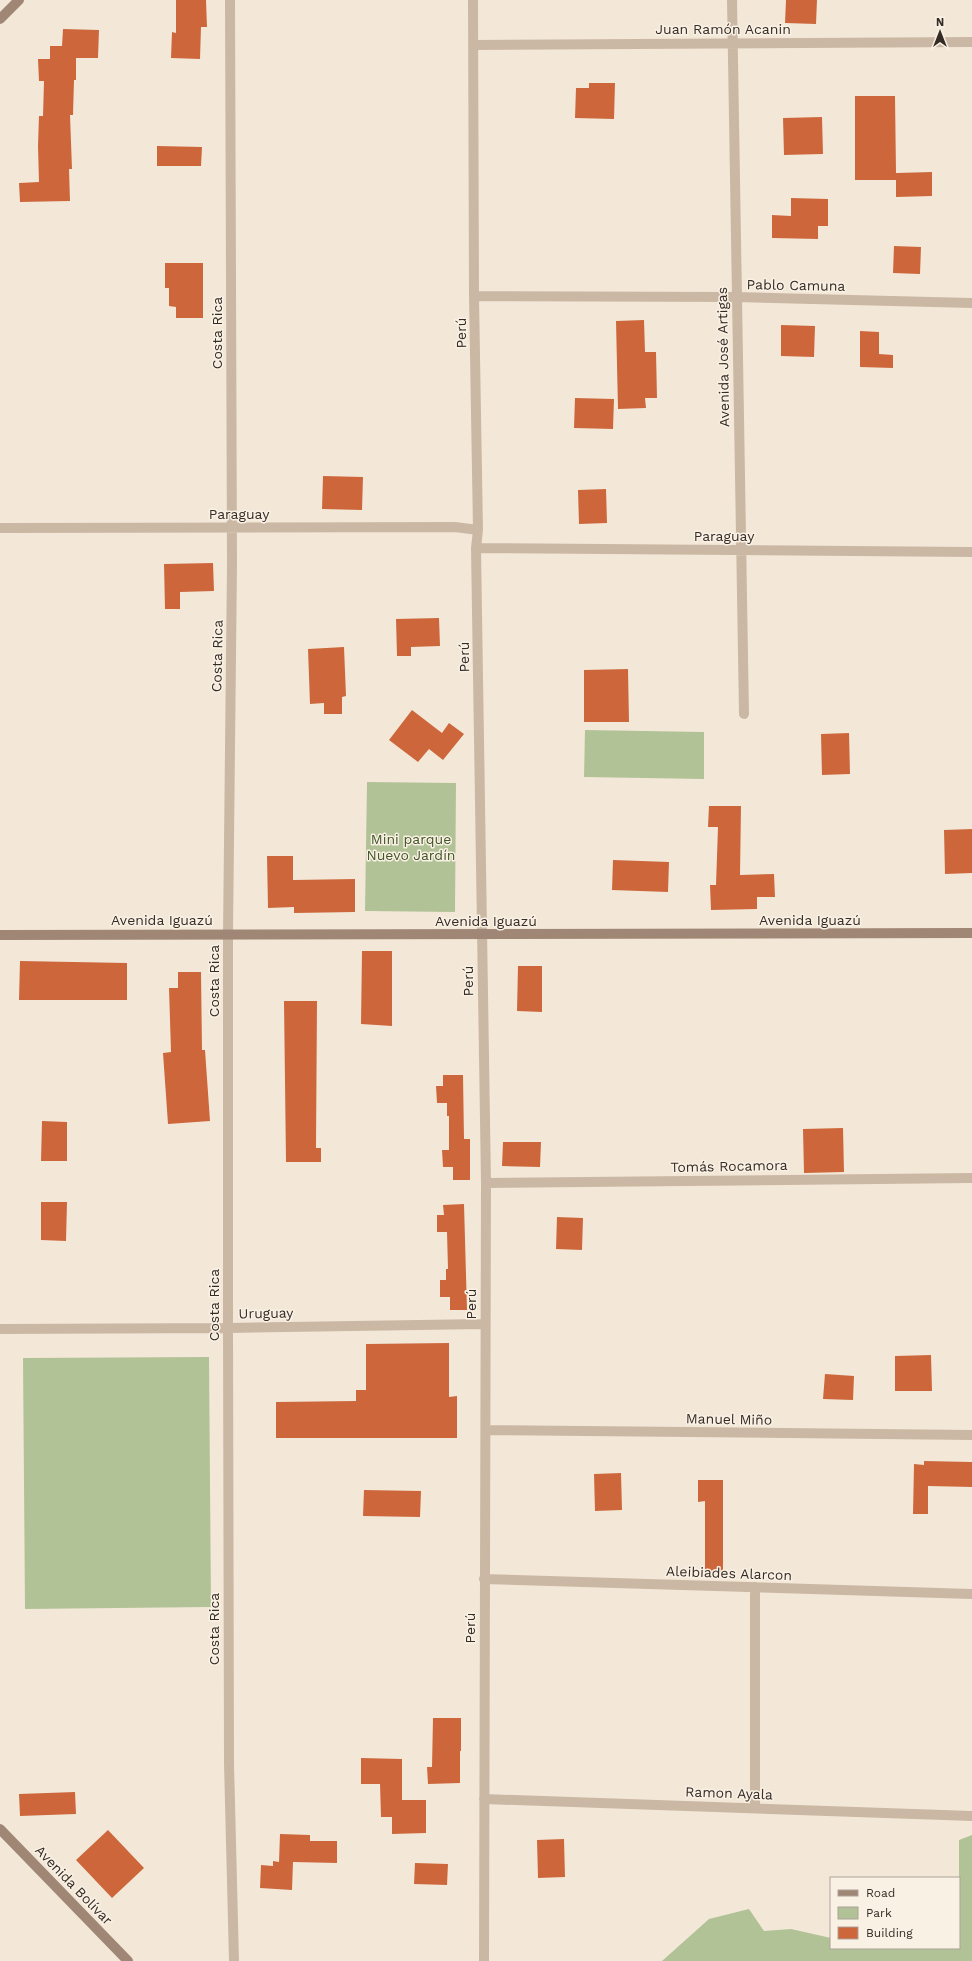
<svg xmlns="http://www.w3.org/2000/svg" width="972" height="1961" font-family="'Work Sans',sans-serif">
  <rect width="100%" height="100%" fill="#f3e8d8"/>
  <!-- green -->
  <path fill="#b2c297" d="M585 730 704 732V779L584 777Z
    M367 782 456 783 455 912 365 911Z
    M209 1357 211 1607 25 1609 23 1358Z
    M972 1835V1961H662L709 1919 749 1909 764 1931 791 1929 831 1938V1948H959V1840Z"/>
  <!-- building -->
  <path fill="#cd673b" d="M176 0H206L207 27H201L200 59 171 58 172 32 176 33Z
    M786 0H817L816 24 785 23Z
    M63 29 99 30 98 58H76V80H74L73 115H70L72 169H69L70 201 20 202 19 183 39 182 38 146 39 116H43L44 81H39L38 59H50V46H62Z
    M589 83H615L614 119 575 118 576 88H589Z
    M855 96H895L896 173 932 172V196L896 197V180H855Z
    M822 117 823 154 784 155 783 118Z
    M157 146 202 147 201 166H157Z
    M791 198 828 199V226H818V239L772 238V215L791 216Z
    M894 246 921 247 920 274 893 273Z
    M165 263H203V318H176V307L169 306V288H165Z
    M644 320 645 352H656L657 398H645L646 408 618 409 616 321Z
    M781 325 815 326 814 357 781 356Z
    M860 331 879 332V354L893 355V368L860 367Z
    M575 398 614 399 613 429 574 428Z
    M323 476 363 477 362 510 322 509Z
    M606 489 607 523 579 524 578 490Z
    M213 563 214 591 180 592V609H165L164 564Z
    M439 618 440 646 411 647V656H397L396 619Z
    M344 647 346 696 342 697V714H324V703L310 704 308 649Z
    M628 669 629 722H584V670Z
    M412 710 442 733 449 723 464 734 443 760 429 749 418 762 389 740Z
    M849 733 850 774 822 775 821 734Z
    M709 806H741L740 875 774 874 775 897H757V909L711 910 710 885H716L718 827H708Z
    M972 829V873L945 874 944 830Z
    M267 856H293V880L355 879V912L294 913V907L268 908Z
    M613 860 669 862 668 892 612 890Z
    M362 951H392V1026L361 1024Z
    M20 961 127 963V1000H19Z
    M518 966H542V1012L517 1011Z
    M178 972H201L202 1050H205L210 1121 168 1124 163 1053 171 1052 169 988H178Z
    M284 1001H317L316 1148H321V1162H286Z
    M443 1075H463L464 1139H470V1180H453V1167H443L442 1150H449V1116H447V1103H437L436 1086H443Z
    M42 1121 67 1122V1161H41Z
    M843 1128 844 1172 804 1173 803 1129Z
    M503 1142H541L540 1167 502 1166Z
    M41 1202H67L66 1241 41 1240Z
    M464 1204 467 1310H450V1297H440V1280H446V1269H448L447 1232H437V1215H444L443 1205Z
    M557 1217 583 1218 582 1250 556 1249Z
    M449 1343V1397L457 1396V1438H276V1402L356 1401V1390H366V1344Z
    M931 1355 932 1391H895V1356Z
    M825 1374 854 1376 853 1400 823 1399Z
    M924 1461 972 1462V1487L928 1486V1514H913L914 1464 924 1465Z
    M621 1473 622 1510 595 1511 594 1474Z
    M698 1480H723V1573H705V1501L698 1502Z
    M364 1490 421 1491 420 1517 363 1516Z
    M433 1718H461V1751H460V1783L428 1784 427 1767H432Z
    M361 1758 402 1759V1800H426V1833L392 1834V1817H381L380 1784H361Z
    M75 1792 76 1814 20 1816 19 1794Z
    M108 1830 144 1868 112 1898 76 1860Z
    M280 1834 310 1835V1841H337V1863L293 1862 292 1890 260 1888 261 1865 273 1866V1861L279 1862Z
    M564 1839 565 1877 538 1878 537 1840Z
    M415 1863 448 1864 447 1885 414 1884Z"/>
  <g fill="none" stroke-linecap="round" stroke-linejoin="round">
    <!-- minor -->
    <path stroke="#cbb8a4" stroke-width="10" d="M230 0 232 564 228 934V1328L229 1763 234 1961
      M473 0 474 296 478 530 476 548 486 1183 484 1961
      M732 0 744 714
      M474 45 972 42
      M474 296 736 297 972 303
      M0 528 455 527 478 530
      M476 548 972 552
      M486 1183 972 1178
      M0 1329 228 1328 484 1324
      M486 1430 972 1435
      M484 1579 972 1594
      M755 1587V1808
      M484 1799 972 1816"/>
    <!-- secondary -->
    <path stroke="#9f8675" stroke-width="10" d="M0 19 19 0
      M0 935 972 933
      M0 1829 128 1961"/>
  </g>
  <g text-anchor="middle" stroke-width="3" stroke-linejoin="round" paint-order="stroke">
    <!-- street labels -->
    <g font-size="14" fill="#362c26" stroke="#faf1e5">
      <text x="723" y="34">Juan Ramón Acanin</text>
      <text transform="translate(796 285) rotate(1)" y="5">Pablo Camuna</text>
      <text transform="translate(217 333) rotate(-90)" y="5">Costa Rica</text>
      <text transform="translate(461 333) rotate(-91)" y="5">Perú</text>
      <text transform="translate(723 357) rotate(-91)" y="5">Avenida José Artigas</text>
      <text x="239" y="519">Paraguay</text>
      <text x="724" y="541">Paraguay</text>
      <text transform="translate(217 656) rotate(-89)" y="5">Costa Rica</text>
      <text transform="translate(464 657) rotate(-91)" y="5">Perú</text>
      <text x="162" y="925">Avenida Iguazú</text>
      <text x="810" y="925">Avenida Iguazú</text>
      <text x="486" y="926">Avenida Iguazú</text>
      <text transform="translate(214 981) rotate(-90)" y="5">Costa Rica</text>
      <text transform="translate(468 981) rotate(-91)" y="5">Perú</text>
      <text transform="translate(729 1166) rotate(-1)" y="5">Tomás Rocamora</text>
      <text transform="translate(471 1304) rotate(-90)" y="5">Perú</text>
      <text transform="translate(214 1305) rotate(-90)" y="5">Costa Rica</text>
      <text transform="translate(266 1313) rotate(-1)" y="5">Uruguay</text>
      <text transform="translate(729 1419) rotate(1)" y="5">Manuel Miño</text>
      <text transform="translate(729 1573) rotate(2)" y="5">Aleibiades Alarcon</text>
      <text transform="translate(470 1628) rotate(-90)" y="5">Perú</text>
      <text transform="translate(214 1629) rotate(-90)" y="5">Costa Rica</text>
      <text transform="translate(729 1793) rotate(2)" y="5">Ramon Ayala</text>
      <text transform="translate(74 1885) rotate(46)" y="5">Avenida Bolívar</text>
    </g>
    <!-- park labels -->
    <g font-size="14" fill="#425628" stroke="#faf1e5">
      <text x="411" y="844">Mini parque<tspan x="411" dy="16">Nuevo Jardín</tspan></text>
    </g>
  </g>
  <!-- legend -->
  <rect x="830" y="1877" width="130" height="72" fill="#faf1e5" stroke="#aca299"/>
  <rect x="838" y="1890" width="20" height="6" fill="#9f8675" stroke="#aca299"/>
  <text x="866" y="1897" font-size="12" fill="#362c26">Road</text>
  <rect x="838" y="1907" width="20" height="12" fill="#b2c297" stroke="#aca299"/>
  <text x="866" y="1917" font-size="12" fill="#362c26">Park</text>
  <rect x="838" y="1927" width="20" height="12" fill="#cd673b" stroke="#aca299"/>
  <text x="866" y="1937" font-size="12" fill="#362c26">Building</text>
  <!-- north arrow -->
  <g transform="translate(940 32)" stroke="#faf1e5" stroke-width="3" paint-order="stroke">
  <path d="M0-3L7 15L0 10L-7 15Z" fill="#362c26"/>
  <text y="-6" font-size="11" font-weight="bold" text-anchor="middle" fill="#362c26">N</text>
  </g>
</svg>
